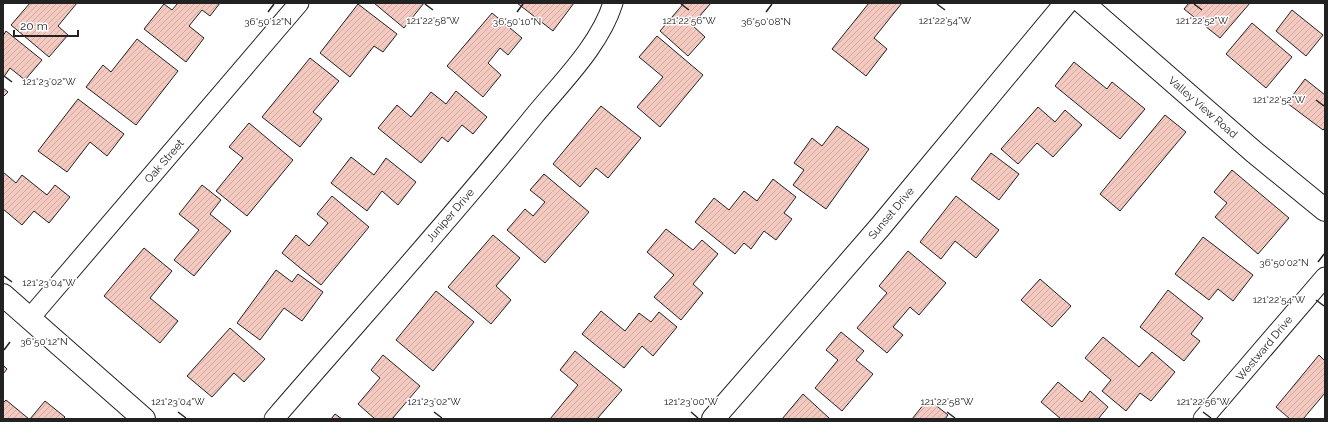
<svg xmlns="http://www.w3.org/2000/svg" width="1328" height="422" font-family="Raleway,sans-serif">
  <defs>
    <pattern id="building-hatch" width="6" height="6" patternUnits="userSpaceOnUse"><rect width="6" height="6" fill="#f3c9c0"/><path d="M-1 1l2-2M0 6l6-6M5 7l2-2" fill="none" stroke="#d0aca5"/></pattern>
  </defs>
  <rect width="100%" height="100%" fill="#fff"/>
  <!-- building -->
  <path fill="url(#building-hatch)" stroke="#222" d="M30 3H77L58 26 68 35 49 57 11 25Z
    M178 3H220L210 16 202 10 189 26 204 38 186 62 144 29 164 4 172 10Z
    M374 3H424L404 28Z
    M517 3H574L553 31Z
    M684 3H711L692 25 705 37 688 56 660 31Z
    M869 3H902L874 38 887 49 866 76 832 49Z
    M1189 3H1250L1220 38 1184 9Z
    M358 4 397 34 383 52 374 46 350 77 320 53Z
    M1292 10 1323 35 1306 56 1276 31Z
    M492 13 522 38 508 55 500 48 488 63 501 75 483 97 447 66Z
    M1252 23 1292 57 1266 88 1226 54Z
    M6 31 42 60 25 80 10 68 3 78V36Z
    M657 36 703 75 660 127 637 107 663 77 639 57Z
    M137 39 178 71 136 125 86 87 103 65 111 72Z
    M310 58 339 81 313 112 322 119 300 147 262 117Z
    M1074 62 1107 89 1112 82 1145 109 1120 139 1055 86Z
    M1305 79 1325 95V128L1323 130 1287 103Z
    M3 88 8 92 3 97Z
    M456 91 487 117 473 134 462 125 448 142 442 137 421 163 378 128 397 105 411 117 431 92 446 104Z
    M78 99 124 134 107 156 90 142 67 172 38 151Z
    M601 106 641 138 608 178 596 168 580 187 553 164Z
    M1038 107 1055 122 1065 110 1082 125 1053 157 1037 143 1018 164 1001 149Z
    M1165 115 1186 132 1120 211 1100 194Z
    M249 123 293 160 247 216 216 191 243 158 229 147Z
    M837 126 869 149 826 209 793 185 804 170 794 163 812 138 822 146Z
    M991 153 1019 174 999 200 971 179Z
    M351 157 374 175 386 158 416 182 398 205 382 191 367 211 331 183Z
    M1232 170 1289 218 1258 254 1215 217 1227 203 1214 192Z
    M3 172 16 183 22 175 47 195 55 185 70 197 49 223 34 211 22 225 3 209Z
    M544 174 589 212 545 263 507 230 525 209 533 216 545 202 530 190Z
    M773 179 796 197 784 213 792 219 776 240 764 231 751 249 744 243 735 254 695 222 714 198 729 210 744 191 757 201Z
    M202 185 221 200 210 214 231 231 194 276 174 260 199 230 179 214Z
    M332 196 369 227 321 285 282 253 296 235 309 246 328 223 317 214Z
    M956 196 999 230 976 258 955 241 941 259 920 242Z
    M666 229 693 250 702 240 718 254 693 284 703 293 681 320 654 297 674 275 647 252Z
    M493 235 520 258 496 286 511 300 491 324 448 287Z
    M1203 237 1253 275 1233 301 1218 289 1209 300 1175 274Z
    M144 248 172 271 150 298 178 321 160 343 104 296Z
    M908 251 946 283 919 315 910 307 893 327 903 335 887 353 857 328 887 293 879 286Z
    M276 270 292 282 298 274 323 292 302 321 284 308 260 340 237 323Z
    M1040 279 1071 306 1052 327 1021 300Z
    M1168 290 1203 318 1191 334 1200 341 1184 361 1140 327Z
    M436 291 474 322 433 371 396 340Z
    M601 311 625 331 639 313 651 322 659 312 677 327 653 356 642 346 624 368 582 334Z
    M230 328 265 359 244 382 234 373 212 397 187 376Z
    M841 332 864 351 856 360 873 374 842 411 815 388 838 360 826 350Z
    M1103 337 1139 367 1152 352 1175 372 1151 401 1140 393 1126 411 1102 391 1111 380 1085 358Z
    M575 351 622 390 597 419H550L578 385 560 370Z
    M383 355 420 386 392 419H375L358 404 380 378 371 370Z
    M1319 355 1325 361V393L1303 419H1290L1276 407Z
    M3 365 7 369 3 374Z
    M1058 382 1082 402 1090 391 1108 407 1098 419H1061L1041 402Z
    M803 394 829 418 828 419H782Z
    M928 399 948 415 945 419H912Z
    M6 400 29 419H3V403Z
    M45 401 65 417 63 419H30Z
    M335 414 342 419H331Z"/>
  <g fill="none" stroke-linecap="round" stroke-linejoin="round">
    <defs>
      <path id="street" d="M29 319 299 3
        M274 419C361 318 451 219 534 116 562 82 600 45 613 3
        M1203 419 1325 277"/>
      <path id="secondary" d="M1083 3 1254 152 1325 210
        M3 295 144 419
        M713 419 880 227 1066 3"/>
    </defs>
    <!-- street casing -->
    <use href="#street" stroke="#222" stroke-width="21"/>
    <!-- secondary casing -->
    <use href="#secondary" stroke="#222" stroke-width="24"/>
    <!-- street -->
    <use href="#street" stroke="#fff" stroke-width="19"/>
    <!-- secondary -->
    <use href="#secondary" stroke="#fff" stroke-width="22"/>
  </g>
  <!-- ticks -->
  <path fill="none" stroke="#222" stroke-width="1.5" d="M425 4 433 10M681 4 689 10M937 4 945 10M1194 4 1202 10M268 12 274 4M517 12 523 4M766 12 772 4M4 76 12 82M1316 100 1324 106M1318 262 1324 254M4 276 12 282M1316 300 1324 306M4 350 10 342M178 412 186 418M434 412 442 418M691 412 698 418M947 412 955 418M1203 412 1211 418"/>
  <g text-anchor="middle" stroke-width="3" stroke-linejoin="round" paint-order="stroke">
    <!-- street labels -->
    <g font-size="11" fill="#222" stroke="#fff">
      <text transform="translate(1203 107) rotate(41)" y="4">Valley View Road</text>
      <text transform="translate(164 161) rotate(-49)" y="4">Oak Street</text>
      <text transform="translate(891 213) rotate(-50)" y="4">Sunset Drive</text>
      <text transform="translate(450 215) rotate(-49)" y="4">Juniper Drive</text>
      <text transform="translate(1264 348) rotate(-50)" y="4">Westward Drive</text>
    </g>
  </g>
  <g font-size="10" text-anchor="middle" fill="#222" stroke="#fff" stroke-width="3" stroke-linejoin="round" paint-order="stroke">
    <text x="433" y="24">121°22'58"W</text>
    <text x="689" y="24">121°22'56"W</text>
    <text x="1202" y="24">121°22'52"W</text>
    <text x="945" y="24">121°22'54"W</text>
    <text x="268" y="25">36°50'12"N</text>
    <text x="517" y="25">36°50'10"N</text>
    <text x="766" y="25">36°50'08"N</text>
    <text x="49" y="85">121°23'02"W</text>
    <text x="1279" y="103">121°22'52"W</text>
    <text x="1284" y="266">36°50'02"N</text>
    <text x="49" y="286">121°23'04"W</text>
    <text x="1279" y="303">121°22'54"W</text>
    <text x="44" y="345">36°50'12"N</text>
    <text x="178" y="405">121°23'04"W</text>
    <text x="434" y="405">121°23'02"W</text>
    <text x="691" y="405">121°23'00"W</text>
    <text x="947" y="405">121°22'58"W</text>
    <text x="1203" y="405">121°22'56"W</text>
  </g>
  <!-- border -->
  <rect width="1328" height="422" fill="none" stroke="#222222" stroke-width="8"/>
  <!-- scale -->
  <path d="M14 30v6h64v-6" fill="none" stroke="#222222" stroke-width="2"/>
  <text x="20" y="30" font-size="12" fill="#222222" stroke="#ffffff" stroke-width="3" paint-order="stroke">20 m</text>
</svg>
